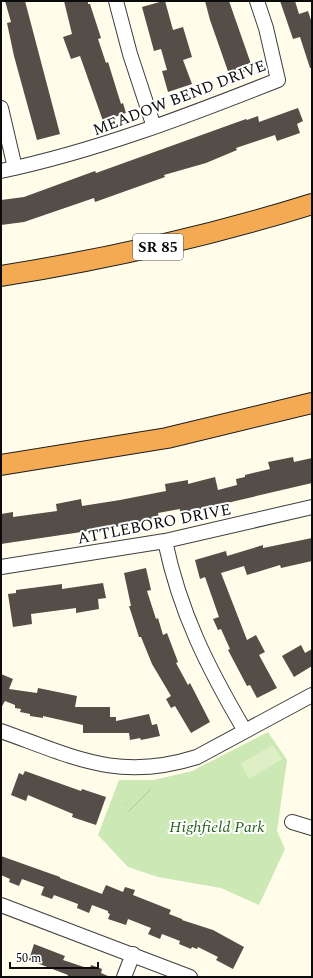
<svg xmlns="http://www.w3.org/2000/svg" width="313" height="978" font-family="Spectral,serif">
  <defs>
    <pattern id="garden-furrows" width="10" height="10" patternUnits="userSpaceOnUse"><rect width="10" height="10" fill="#cbe8b5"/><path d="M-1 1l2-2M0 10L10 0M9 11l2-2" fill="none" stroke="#adc69a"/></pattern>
  </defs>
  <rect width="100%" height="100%" fill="#fffcea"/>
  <!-- park -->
  <path fill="#cbe8b5" d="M268 732 287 760 277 831 285 849 259 905 221 888 158 877 128 867 98 835 119 780H154L192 771Z"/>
  <!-- garden -->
  <path fill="url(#garden-furrows)" d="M148 789H157L155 794C144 797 138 806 128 812L124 806 139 792Z"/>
  <!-- pitch -->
  <path fill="#deefc6" d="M273 745 282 759 249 779 241 763Z"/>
  <!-- building -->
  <path fill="#544d48" d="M5 1H25L60 134 37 140 14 56 7 23 11 22Z
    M64 1H88V4H90L101 38 98 39 106 63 108 62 121 104 123 103 126 113 103 121 80 56 71 59 63 37 72 34Z
    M163 1H165L173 30 183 27 192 57 183 60 192 84 168 92 162 71 167 70 161 49 154 51 142 7Z
    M205 1H229L251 64 247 65 249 70 230 77 210 20Z
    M280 1H295L299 14 308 11 312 23V68H310L300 37 293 39Z
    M298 108 303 121 297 124 300 133 277 141 275 135 236 148 237 150 206 163 164 175 165 177 95 202 94 198 24 222 1 225V200L24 197 95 171 96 173 246 119 247 120 258 116 259 122Z
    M293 457 294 462 312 458V483L197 510 180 513V509L158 513 159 519 135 524 1 544V514L13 512V517L57 511 56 504 81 499 82 506 120 500 166 491 165 484 188 480V484L215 477 218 490 237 485 236 479 245 477V475L270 469 268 462Z
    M312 538V561L281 568 280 565 247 575 244 566 221 573 247 640 256 635 265 652 259 655 277 688 257 698 250 685 247 686 228 650 230 649 221 629 218 630 213 619 219 617 205 577 200 579 195 560 226 551 227 556 263 545V548Z
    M146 568 151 590 147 591 156 619 158 618 163 635 167 633 178 662 176 663 188 685 190 683 210 722 191 733 175 706 171 708 166 699 171 696 152 664 141 637H139L129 606H131L124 573Z
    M103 583 106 598 98 599 99 609 76 613V608L31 614 32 624 13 627 8 594 16 593V590L62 584V589Z
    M301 645 305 653 312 649V666L294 677 282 656Z
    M1 674 13 679 9 689 37 693 38 688 77 696 75 707H110V717H116V721L149 714 152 725 157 724 160 736 141 740 140 738 130 740 129 733H83V725L43 716V718L30 716V714L20 712 21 709 15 708V705L5 701 1 708Z
    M25 771 81 791 82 789 106 797 96 825 72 817 73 814 28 795 26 801 11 795 19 773 23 775Z
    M1 856 60 877V878L102 894 106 885 123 892 125 887 135 890 133 895 171 910 169 914 182 919V920L213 930 244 947 233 969 216 960 218 957 198 947 197 949 192 947 191 949 179 944 180 941 162 934 160 939 148 934 151 928 128 919 126 925 108 919 110 914 108 913V911L92 905 89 913 77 908 78 904 54 895 52 899 41 895 44 887 22 879 19 886 9 882 10 879 1 875Z
    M34 944 65 956 63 960 90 969 91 965 102 969 101 973 108 976 107 977H67L68 975 29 960Z"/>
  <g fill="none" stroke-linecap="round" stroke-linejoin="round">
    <defs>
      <path id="minor" d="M116 1 130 54 154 127
        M1 108 15 168
        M1 171C96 151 187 116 278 80L266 28 257 1
        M165 541C180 613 208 668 245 731
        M1 567 165 541 312 507
        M1 731C74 757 118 782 197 757L312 695
        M292 822 312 828
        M1 905 190 977
        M124 977 133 954"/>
      <path id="highway" d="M1 276C107 259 210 236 312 204
        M1 465 167 438 312 403"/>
    </defs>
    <!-- minor casing -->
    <use href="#minor" stroke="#3e3e3e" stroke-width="16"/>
    <!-- highway casing -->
    <use href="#highway" stroke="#1c1c1c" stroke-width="22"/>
    <!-- minor -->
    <use href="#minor" stroke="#fff" stroke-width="14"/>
    <!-- highway -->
    <use href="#highway" stroke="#f3aa53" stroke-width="20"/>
  </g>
  <g text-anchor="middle" stroke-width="4" stroke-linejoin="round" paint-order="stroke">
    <!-- shield labels -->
    <rect fill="#fff" stroke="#545454" stroke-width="1" x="133" y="234" width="50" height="26" rx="3"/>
    <g font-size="15" font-weight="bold" fill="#0b0b0b">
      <text x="158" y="252">SR 85</text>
    </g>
    <!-- street labels -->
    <g font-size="16" fill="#0b0b0b" stroke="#fff">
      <text transform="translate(179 97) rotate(-21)" y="6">MEADOW BEND DRIVE</text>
      <text transform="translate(154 523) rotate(-11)" y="6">ATTLEBORO DRIVE</text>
    </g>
    <!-- park labels -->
    <g font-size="16" font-style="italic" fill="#26621d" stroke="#fff">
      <text x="217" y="832">Highfield Park</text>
    </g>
  </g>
  <!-- border -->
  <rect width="313" height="978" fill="none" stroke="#0b0b0b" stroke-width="4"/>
  <!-- scale -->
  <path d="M10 962v6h88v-6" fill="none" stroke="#0b0b0b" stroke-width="2"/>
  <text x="16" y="962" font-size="12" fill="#0b0b0b" stroke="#ffffff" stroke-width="3" paint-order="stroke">50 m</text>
</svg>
